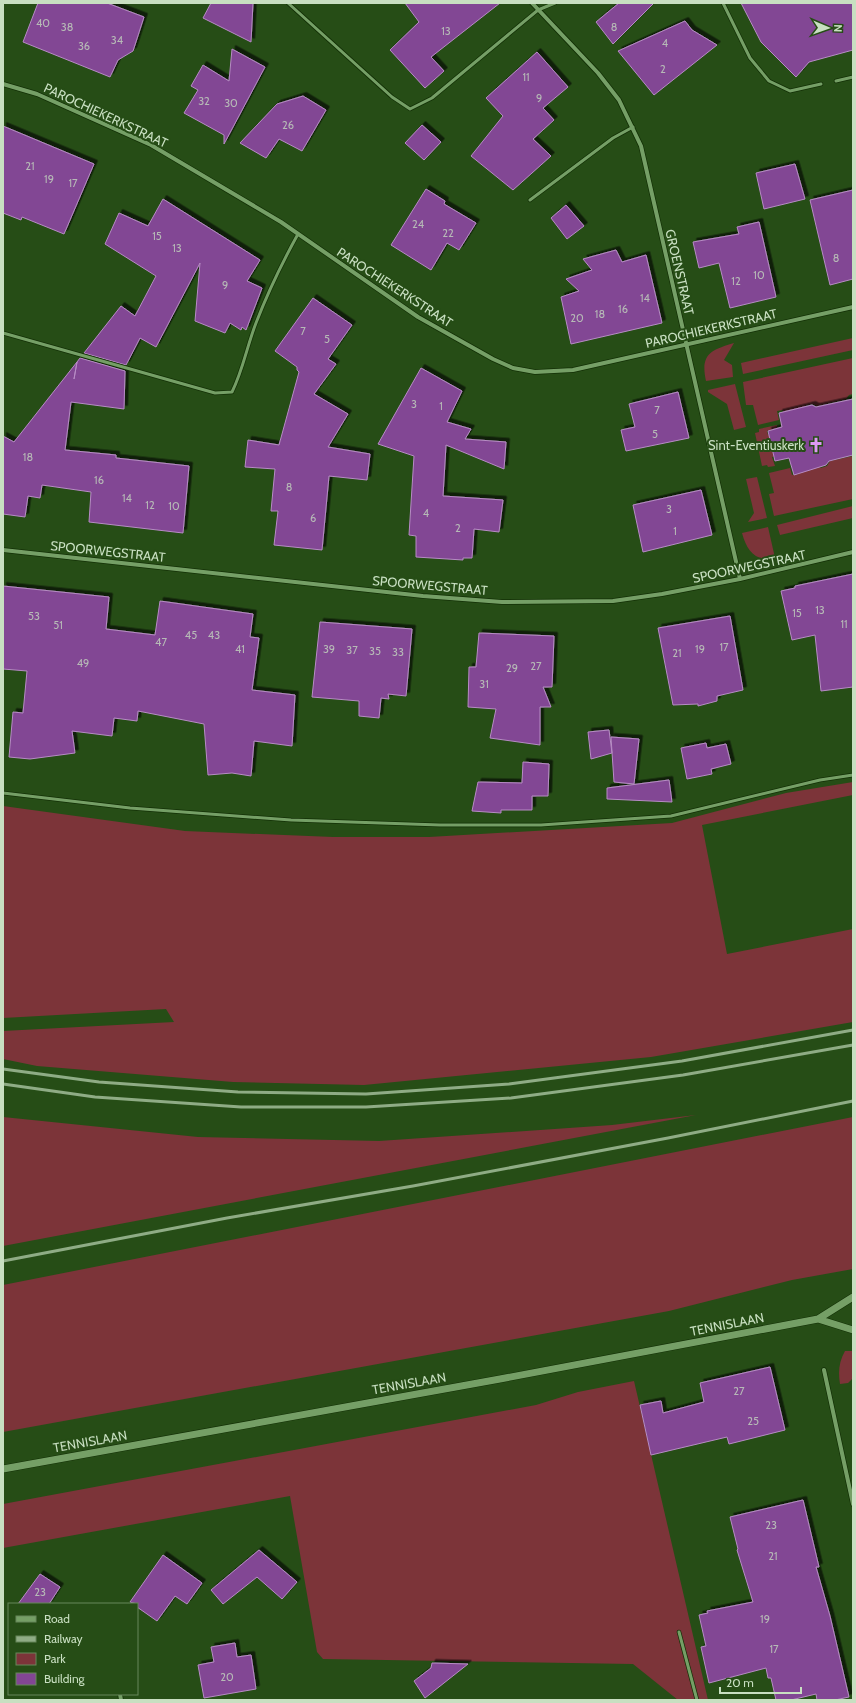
<svg xmlns="http://www.w3.org/2000/svg" width="856" height="1703" font-family="Cabin,sans-serif">
  <defs>
    <filter id="shadow"><feDropShadow dx="3.5" dy="-3.5" stdDeviation="0" flood-color="#0009"/></filter>
  </defs>
  <rect width="100%" height="100%" fill="#264d16"/>
  <!-- green -->
  <path fill="#7c3439" d="M853 338V350L743 374 741 363Z
    M734 343 724 360 732 365 733 377 706 381C700 354 711 350 734 343Z
    M853 358V394L849 395 846 399 817 406 813 404 806 405 804 409 784 414 783 410 777 411 779 420 758 425 753 405H746L743 382Z
    M735 384 746 427 734 430 727 404 708 392V390Z
    M777 425V428L767 431 768 435 775 433 780 455 772 457 775 466 768 467 767 465 762 466 755 433 759 432V429Z
    M853 456V499L774 516 769 494 774 493 769 473 790 468 792 475 798 474 816 465 821 468 827 466 830 461Z
    M757 477 767 518 748 522 754 513 746 479Z
    M853 506V518L780 535 777 525Z
    M768 527 775 558C755 562 747 551 742 533Z
    M853 782V795L702 825 727 954 853 929V1022L651 1057 364 1085 233 1082 37 1066 3 1059V1031L174 1022 166 1009 3 1018V806L185 831 333 837H429L672 823 786 793Z
    M696 1115 3 1246V1117L198 1137 379 1141 612 1125Z
    M853 1117V1269L792 1280 669 1311 3 1432V1285Z
    M845 1351H853V1378L848 1383 840 1384C838 1371 839 1362 845 1351Z
    M634 1381 708 1700H678L633 1664 323 1659 317 1652 290 1496 3 1548V1504L536 1405 578 1392Z"/>
  <!-- building -->
  <path fill="#824694" stroke="#b78cc5" filter="url(#shadow)" d="M38 3H107L144 17 133 51 118 60 110 77 23 42Z
    M211 3H253L251 42 203 18Z
    M405 3H500L431 57 444 71 425 88 390 50 419 22Z
    M619 3H654L613 44 596 22Z
    M741 3H853V50L809 62 796 77 761 42Z
    M685 21 692 30 717 45 654 95 618 51Z
    M232 49 265 67 224 144V135L184 113 198 90 191 86 203 65 229 81Z
    M537 52 568 87 543 108 554 120 533 139 551 156 513 190 471 156 503 116 486 98Z
    M303 96 326 110 302 151 279 139 266 158 240 143 277 104Z
    M422 125 441 142 424 160 405 143Z
    M3 126 94 164 64 234 22 217 21 220 3 213Z
    M795 164 805 199 764 209 756 173Z
    M426 189 445 201 444 204 476 223 459 250 447 243 431 270 391 245Z
    M853 190V279L830 285 810 200Z
    M163 199 260 260 247 281 262 288 246 330 242 327 241 330 230 323 225 333 195 321 200 263 156 347 140 338 126 365 84 353 121 306 135 316 156 276 105 244 119 213 148 226Z
    M566 205 584 226 567 239 551 218Z
    M759 222 776 297 730 308 719 263 699 268 693 242 739 234 737 227Z
    M616 250 622 262 646 255 662 323 571 344 561 297 579 291 566 279 592 270 583 259Z
    M313 298 352 325 328 359 336 364 314 394 348 414 328 447 370 454 367 480 329 476 322 550 274 545 278 511H271L275 469 245 467 248 440 279 445 299 372 297 370V367L275 351Z
    M80 358 125 371 124 409 71 402 65 450 116 455V458L189 466 183 533 89 522 91 492 42 485 40 498 28 496 25 517 3 514V436L14 442 77 362 74 379 77 362Z
    M421 368 462 391 447 422 471 429 465 439 506 442 504 469 446 445 443 496 503 500 499 532 474 529 472 558H463V560L416 557V536L409 535 414 456 378 444Z
    M678 392 689 438 626 451 621 430 635 427 629 404Z
    M853 399V455L829 461 826 465 794 475 789 458 775 461 768 431 782 427 779 413 812 405 816 407Z
    M701 490 712 535 643 552 633 505Z
    M853 574V687L821 691 815 635 792 640 781 591 795 588V586Z
    M3 586 109 597 106 629 155 635 160 601 253 614 250 637 259 638 252 690 295 695 292 746 254 741 251 776 232 773 208 775 204 724 138 711 137 721 114 718 112 736 72 731 75 753 30 759 9 757 13 712 23 713 27 671 3 669Z
    M730 616 743 690 717 696V701L698 706V704L673 705 658 628Z
    M320 622 412 629 406 696 388 694 389 699 381 698 379 718 359 716V701L312 697Z
    M479 633 554 636 552 687H543L551 707H540V745L490 738 496 709 468 707 469 667H476Z
    M609 730 612 753 591 759 588 732Z
    M611 737 639 739 634 784 614 782Z
    M706 743 707 748 726 744 731 764 711 769 712 774 687 779 681 748Z
    M523 762 549 764 548 796H532V810H501V813L472 811 478 782 522 783Z
    M669 780 672 802 607 799V788Z
    M770 1367 785 1430 729 1444 727 1437 651 1455 640 1405 661 1401 663 1413 704 1402 700 1383Z
    M803 1500 819 1567H816L830 1616 849 1697 835 1700H817L816 1694 791 1700H776L771 1678H768L766 1668 709 1683 701 1647 706 1646 699 1615 708 1613 707 1611 753 1602 737 1550 738 1549 730 1517Z
    M259 1550 297 1582 282 1599 257 1577 223 1604 211 1590Z
    M163 1555 202 1583 187 1604 175 1596 157 1621 137 1607V1604L130 1602Z
    M40 1574 60 1587 49 1604H18Z
    M235 1643 237 1657 251 1655 256 1689 204 1698 198 1665 214 1662 211 1647Z
    M432 1663 468 1664 425 1698 414 1681 431 1668Z"/>
  <g fill="none" stroke-linecap="round" stroke-linejoin="round">
    <defs>
      <path id="service" d="M288 3 392 97 410 109 432 98 538 10 555 3
        M723 3 750 58 769 81 790 91 821 84
        M836 81 853 77
        M530 200 613 138 633 127
        M3 333 215 393 232 392C243 370 247 346 256 323 268 292 282 263 298 234
        M3 793 130 808 291 820 440 825H541L671 816 820 780 853 775
        M679 1632 697 1700"/>
      <path id="minor" d="M532 3 598 73 619 100 641 146 740 579
        M3 84 37 94 151 145 281 222 418 317 493 359 513 368 535 372 573 370 853 307
        M3 550 423 596 502 602 613 601 662 594 740 579 853 552
        M824 1370 853 1504
        M120 1694 121 1700"/>
      <path id="tertiary" d="M818 1319 853 1330
        M3 1469 500 1379 818 1319 853 1297"/>
    </defs>
    <!-- service casing -->
    <use href="#service" stroke="#133006" stroke-width="4.5"/>
    <!-- minor casing -->
    <use href="#minor" stroke="#133006" stroke-width="5.5"/>
    <!-- tertiary casing -->
    <use href="#tertiary" stroke="#133006" stroke-width="8"/>
    <!-- service -->
    <use href="#service" stroke="#759f66" stroke-width="3"/>
    <!-- minor -->
    <use href="#minor" stroke="#759f66" stroke-width="4"/>
    <!-- tertiary -->
    <use href="#tertiary" stroke="#759f66" stroke-width="7"/>
    <!-- rail -->
    <path stroke="#8fac85" stroke-width="3" d="M3 1069 99 1082 238 1092 366 1094 509 1084 682 1061 853 1030
      M3 1084 95 1097 241 1107H366L511 1098 683 1075 853 1045
      M3 1261 227 1218 413 1186 668 1138 853 1101"/>
  </g>
  <!-- icons -->
  <defs>
    <symbol id="church-bare" viewBox="-9 -9 18 18"><path d="M-1.2-6h2.4v3.5h3.3v2.4h-3.3V6h-2.4V-.1h-3.3v-2.4h3.3Z" fill="#dd99f3" stroke="#264d16" stroke-width="2.5" paint-order="stroke"/></symbol>
  </defs>
  <g fill-rule="evenodd">
    <use href="#church-bare" x="805" y="434" width="22" height="22"/>
  </g>
  <g text-anchor="middle" stroke-width="4" stroke-linejoin="round" paint-order="stroke">
    <!-- number labels -->
    <g font-size="11" fill="#b6b9b6">
      <text x="43" y="27">40</text>
      <text x="67" y="31">38</text>
      <text x="614" y="31">8</text>
      <text x="446" y="35">13</text>
      <text x="117" y="44">34</text>
      <text x="665" y="47">4</text>
      <text x="84" y="50">36</text>
      <text x="663" y="73">2</text>
      <text x="526" y="81">11</text>
      <text x="539" y="102">9</text>
      <text x="204" y="105">32</text>
      <text x="231" y="107">30</text>
      <text x="288" y="129">26</text>
      <text x="30" y="170">21</text>
      <text x="49" y="183">19</text>
      <text x="73" y="187">17</text>
      <text x="418" y="228">24</text>
      <text x="448" y="237">22</text>
      <text x="157" y="240">15</text>
      <text x="177" y="252">13</text>
      <text x="836" y="262">8</text>
      <text x="759" y="279">10</text>
      <text x="736" y="285">12</text>
      <text x="225" y="289">9</text>
      <text x="645" y="302">14</text>
      <text x="623" y="313">16</text>
      <text x="600" y="318">18</text>
      <text x="577" y="322">20</text>
      <text x="303" y="335">7</text>
      <text x="327" y="343">5</text>
      <text x="414" y="408">3</text>
      <text x="441" y="410">1</text>
      <text x="657" y="414">7</text>
      <text x="655" y="438">5</text>
      <text x="28" y="461">18</text>
      <text x="99" y="484">16</text>
      <text x="289" y="491">8</text>
      <text x="127" y="502">14</text>
      <text x="150" y="509">12</text>
      <text x="174" y="510">10</text>
      <text x="669" y="513">3</text>
      <text x="426" y="517">4</text>
      <text x="313" y="522">6</text>
      <text x="458" y="532">2</text>
      <text x="675" y="535">1</text>
      <text x="820" y="614">13</text>
      <text x="797" y="617">15</text>
      <text x="34" y="620">53</text>
      <text x="844" y="628">11</text>
      <text x="58" y="629">51</text>
      <text x="191" y="639">45</text>
      <text x="214" y="639">43</text>
      <text x="161" y="646">47</text>
      <text x="724" y="651">17</text>
      <text x="240" y="653">41</text>
      <text x="329" y="653">39</text>
      <text x="700" y="653">19</text>
      <text x="352" y="654">37</text>
      <text x="375" y="655">35</text>
      <text x="398" y="656">33</text>
      <text x="677" y="657">21</text>
      <text x="83" y="667">49</text>
      <text x="536" y="670">27</text>
      <text x="512" y="672">29</text>
      <text x="484" y="688">31</text>
      <text x="739" y="1395">27</text>
      <text x="753" y="1425">25</text>
      <text x="771" y="1529">23</text>
      <text x="773" y="1560">21</text>
      <text x="40" y="1596">23</text>
      <text x="765" y="1623">19</text>
      <text x="774" y="1653">17</text>
      <text x="227" y="1681">20</text>
    </g>
    <!-- street labels -->
    <g font-size="13" fill="#c8dfc1" stroke="#264d16">
      <text transform="translate(106 115) rotate(25)" y="5">PAROCHIEKERKSTRAAT</text>
      <text transform="translate(680 272) rotate(77)" y="5">GROENSTRAAT</text>
      <text transform="translate(395 287) rotate(33)" y="5">PAROCHIEKERKSTRAAT</text>
      <text transform="translate(711 328) rotate(-13)" y="5">PAROCHIEKERKSTRAAT</text>
      <text transform="translate(108 551) rotate(6)" y="5">SPOORWEGSTRAAT</text>
      <text transform="translate(749 566) rotate(-12)" y="5">SPOORWEGSTRAAT</text>
      <text transform="translate(430 585) rotate(5)" y="5">SPOORWEGSTRAAT</text>
      <text transform="translate(727 1324) rotate(-11)" y="5">TENNISLAAN</text>
      <text transform="translate(409 1383) rotate(-10)" y="5">TENNISLAAN</text>
      <text transform="translate(90 1441) rotate(-10)" y="5">TENNISLAAN</text>
    </g>
    <!-- poi labels -->
    <g font-size="13" fill="#c8dfc1" stroke="#264d16" text-anchor="end">
      <text x="804" y="450">Sint-Eventiuskerk</text>
    </g>
  </g>
  <!-- border -->
  <rect width="856" height="1703" fill="none" stroke="#c8dfc1" stroke-width="8"/>
  <!-- legend -->
  <rect x="8" y="1603" width="130" height="92" fill="#264d16" stroke="#67875a"/>
  <rect x="16" y="1616" width="20" height="6" fill="#759f66" stroke="#67875a"/>
  <text x="44" y="1623" font-size="12" fill="#c8dfc1">Road</text>
  <rect x="16" y="1636" width="20" height="6" fill="#8fac85" stroke="#67875a"/>
  <text x="44" y="1643" font-size="12" fill="#c8dfc1">Railway</text>
  <rect x="16" y="1653" width="20" height="12" fill="#7c3439" stroke="#67875a"/>
  <text x="44" y="1663" font-size="12" fill="#c8dfc1">Park</text>
  <rect x="16" y="1673" width="20" height="12" fill="#824694" stroke="#67875a"/>
  <text x="44" y="1683" font-size="12" fill="#c8dfc1">Building</text>
  <!-- north arrow -->
  <g transform="translate(828 28) rotate(92)" stroke="#264d16" stroke-width="3" paint-order="stroke">
  <path d="M0-3L7 15L0 10L-7 15Z" fill="#c8dfc1"/>
  <text y="-6" font-size="11" font-weight="bold" text-anchor="middle" fill="#c8dfc1">N</text>
  </g>
  <!-- scale -->
  <path d="M720 1687v6h81v-6" fill="none" stroke="#c8dfc1" stroke-width="2"/>
  <text x="726" y="1687" font-size="12" fill="#c8dfc1" stroke="#264d16" stroke-width="3" paint-order="stroke">20 m</text>
</svg>
